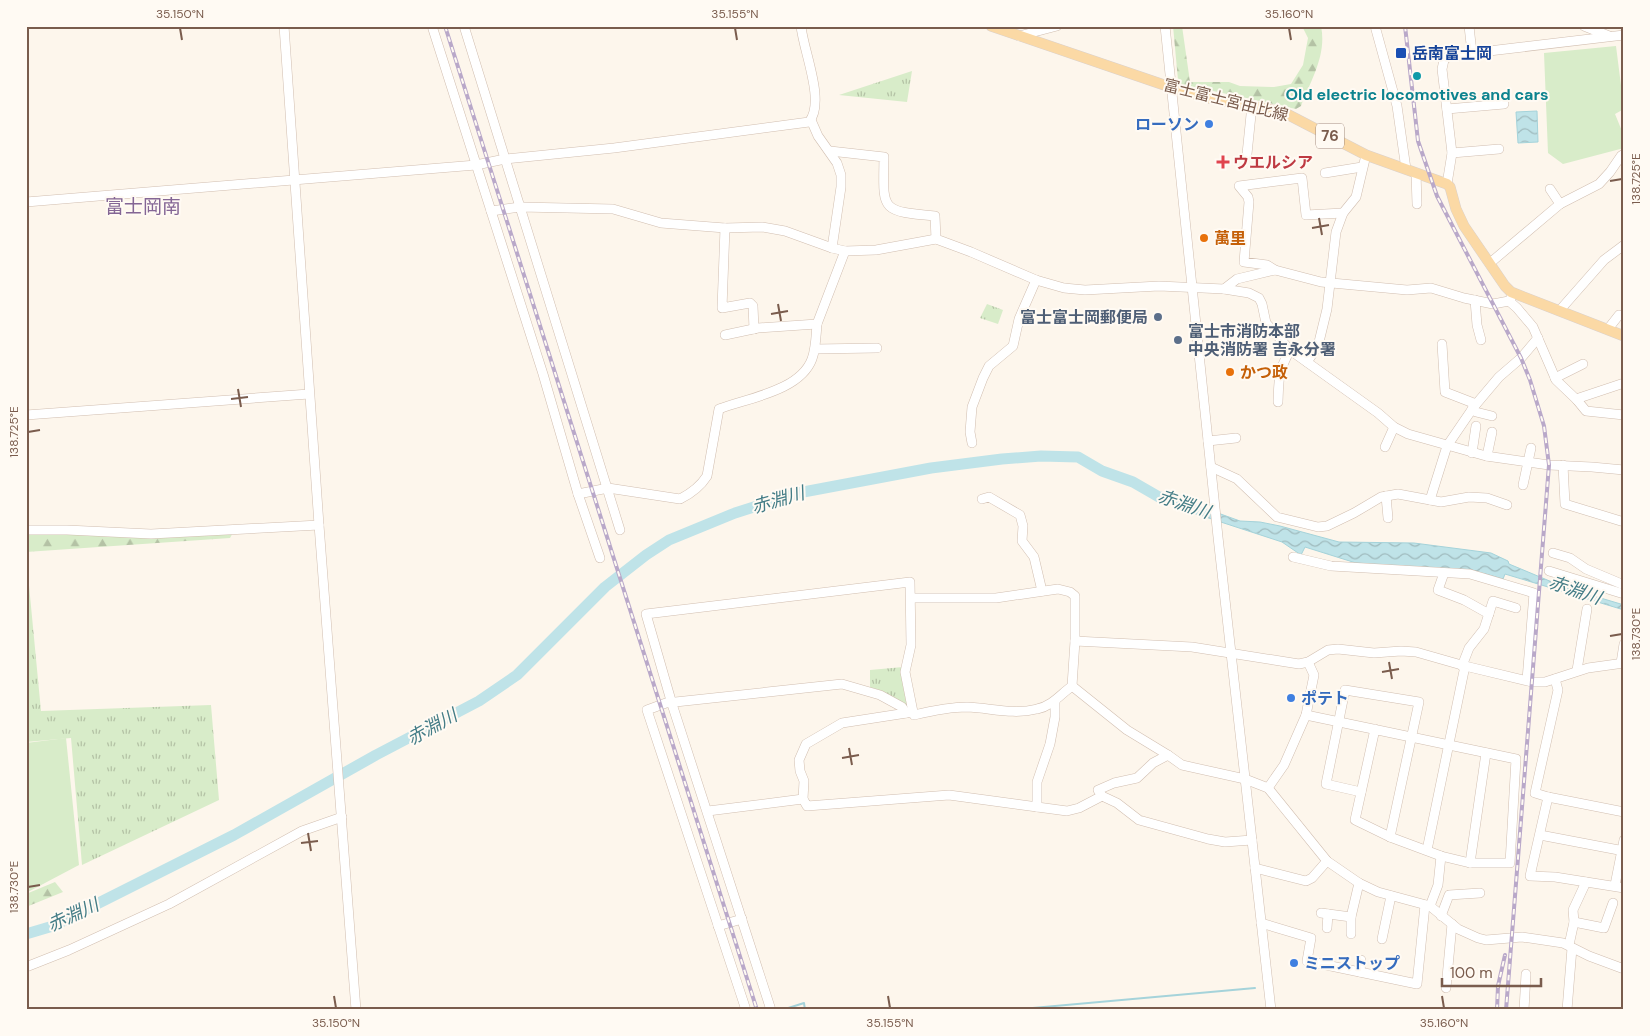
<svg xmlns="http://www.w3.org/2000/svg" width="1650" height="1036" viewBox="0 0 1650 1036" font-family="'DM Sans','Noto Sans JP',sans-serif">
<style>
.grass{fill:url(#grass-tufts)}
.forest{fill:url(#forest-firs)}
.park{fill:#d8ecc9}
.water{fill:url(#water-waves);stroke:#a5d3da}
.lines{fill:none;stroke-linecap:round;stroke-linejoin:round}
.stream{stroke:#a5d3da;stroke-width:2}
.river{stroke:#bfe3e8;stroke-width:11}
.minor-casing{stroke:#d1beb0;stroke-width:10}
.major-casing{stroke:#dad1cd;stroke-width:11}
.minor{stroke:#fff;stroke-width:9}
.major{stroke:#fbd9a5;stroke-width:10}
.rail-casing{stroke:#b9a8c9;stroke-width:4}
.rail{stroke:#fffaf3;stroke-width:2;stroke-dasharray:5.5;stroke-linecap:butt}
.ticks{fill:none;stroke:#7a5c4d;stroke-width:2}
.transit-dot{fill:#1a4fb4;stroke:#fffaf3;stroke-width:2}
.culture-dot{fill:#0f9aa8;stroke:#fffaf3;stroke-width:2}
.shop-dot{fill:#3f7fe0;stroke:#fffaf3;stroke-width:2}
.health-dot{fill:#e0444e;stroke:#fffaf3;stroke-width:2}
.food-dot{fill:#e8710a;stroke:#fffaf3;stroke-width:2}
.service-dot{fill:#5c6f8a;stroke:#fffaf3;stroke-width:2}
.labels{text-anchor:middle;dominant-baseline:central;stroke-width:4;stroke-linejoin:round;paint-order:stroke}
.shield{fill:#fffaf3;stroke:#a28b7f;stroke-width:1}
.shield-label{font-size:15px;font-weight:bold;fill:#7a5c4d}
.transit-label{font-size:16px;font-weight:bold;fill:#164399;stroke:#fffaf3;text-anchor:start}
.culture-label{font-size:16px;font-weight:bold;fill:#0d838f;stroke:#fffaf3}
.street-label{font-size:16px;fill:#7a5c4d;stroke:#fffaf3}
.shop-label{font-size:16px;font-weight:bold;fill:#366cbe;stroke:#fffaf3;text-anchor:start}
.health-label{font-size:16px;font-weight:bold;fill:#be3a42;stroke:#fffaf3;text-anchor:start}
.food-label{font-size:16px;font-weight:bold;fill:#c56008;stroke:#fffaf3;text-anchor:start}
.service-label{font-size:16px;font-weight:bold;fill:#4e5e75;stroke:#fffaf3;text-anchor:end}
.water-label{font-size:18px;font-style:italic;fill:#437c86;stroke:#fffaf3}
.quarter-label{font-size:19px;fill:#846695;stroke:#fffaf3}
.neatline{fill:none;stroke:#7a5c4d;stroke-width:2}
.ticks-label{font-size:12px;text-anchor:middle;fill:#7a5c4d}
</style>
<defs>
<pattern id="grass-tufts" width="24" height="20" patternUnits="userSpaceOnUse" patternTransform="scale(1.25)"><rect width="24" height="20" fill="#d8ecc9"/><path d="M3 7l-1-3M5 7V3M7 7l1-3M15 17l-1-3M17 17v-4M19 17l1-3" fill="none" stroke="#b4c2a5"/></pattern>
<pattern id="forest-firs" width="22" height="20" patternUnits="userSpaceOnUse" patternTransform="scale(1.25)"><rect width="22" height="20" fill="#d8ecc9"/><path d="M5 1l3.5 6h-7zM16 11l3.5 6h-7z" fill="#b4c2a5"/></pattern>
<pattern id="water-waves" width="16" height="10" patternUnits="userSpaceOnUse" patternTransform="scale(1.25)"><rect width="16" height="10" fill="#bfe3e8"/><path d="M0 5q4-4 8 0t8 0" fill="none" stroke="#a0bbbe"/></pattern>
</defs>
<rect width="100%" height="100%" fill="#fdf6ec"/>
<g class="grass">
<path d="M912,71L907,102L839,95Z"/>
<path d="M987,304L1003,310L998,324L980,318Z"/>
<path d="M26,554L41,711L211,705L219,800L82,865L71,738L26,742Z"/>
<path d="M903,667L913,712L870,688V670Z"/>
</g>
<g class="forest">
<path d="M1173,26H1182L1190,82H1229L1240,86L1274,87L1291,84L1303,65L1308,38L1302,26H1321C1327,55 1311,80 1301,106L1296,109L1181,84L1178,80Z"/>
<path d="M235,529L230,538L26,552V532Z"/>
<path d="M55,882L63,892L26,907V894Z"/>
</g>
<g class="park">
<path d="M1616,46L1624,109L1615,114L1624,136V148L1563,164L1548,153L1544,53Z"/>
<path d="M66,738L79,865L26,893V743Z"/>
</g>
<g class="water">
<path d="M1537,111L1538,142L1518,143L1516,112Z"/>
<path d="M1146,492L1168,495L1240,521L1260,522L1280,526L1339,542L1414,543L1491,553L1508,561L1509,564L1564,587L1624,605V610L1505,574L1503,579L1486,574L1356,563L1305,547L1301,555L1282,542L1181,509Z"/>
</g>
<g class="lines">
<g class="stream">
<path d="M782,1010L804,1003L805,1010"/>
<path d="M1010,1010L1255,988"/>
</g>
<path class="river" d="M26,934L53,926L234,835L376,755L479,701L517,675L605,587L646,555L669,540L735,513L798,493L931,468L1002,459L1041,456L1078,457L1102,471L1133,482L1159,497L1165,498"/>
<g class="minor-casing">
<g id="minor">
<path d="M284,26L319,525L356,1010"/>
<path d="M432,26L543,374L578,494L600,558"/>
<path d="M464,26L620,530"/>
<path d="M1165,26L1218,537L1271,1010"/>
<path d="M1375,26L1397,106L1406,169"/>
<path d="M1469,26L1472,53"/>
<path d="M1584,26L1609,36"/>
<path d="M1019,36L1057,26"/>
<path d="M1447,109L1504,104"/>
<path d="M811,120L818,136L837,163L841,175V187L832,248"/>
<path d="M830,151L884,157C883,211 880,211 935,216L936,239"/>
<path d="M1452,153L1499,149"/>
<path d="M1247,154L1252,105"/>
<path d="M1325,173L1362,167"/>
<path d="M1416,173L1417,204"/>
<path d="M1447,184L1452,153L1442,69L1444,60L1448,57L1472,53L1624,35"/>
<path d="M1550,189L1560,204"/>
<path d="M26,202L476,165L505,159L614,148L809,122C826,102 803,50 801,26"/>
<path d="M491,211L520,207L613,209L661,223L725,228L762,227L785,231L832,248L845,251L876,250L936,239L971,252L1036,280L1064,288L1085,290L1159,286L1224,289L1249,293L1259,298L1262,304L1266,323L1290,350L1378,413L1394,427L1408,434L1486,456L1549,465L1592,467L1624,470"/>
<path d="M725,228L722,308L750,303L753,306L754,329"/>
<path d="M1490,263L1560,204L1599,184L1610,172L1621,156L1624,154"/>
<path d="M1275,270L1267,265L1244,262L1249,202L1248,197L1239,186L1302,178L1306,215L1343,213"/>
<path d="M1224,289L1237,279L1275,270L1321,282L1407,290L1431,288L1464,298L1493,304L1509,301"/>
<path d="M1511,298L1509,301L1517,308L1533,327L1556,380L1577,400L1586,411L1624,415"/>
<path d="M1475,300L1477,325L1481,340"/>
<path d="M1560,310L1604,260L1624,245"/>
<path d="M1608,329L1619,315"/>
<path d="M725,335L758,328L817,324L845,251"/>
<path d="M1442,344L1445,392L1476,404"/>
<path d="M815,349L877,348"/>
<path d="M1307,362L1318,346L1327,309L1336,232L1343,213L1356,197L1366,155"/>
<path d="M1555,378L1583,364"/>
<path d="M1577,400L1579,398L1624,383"/>
<path d="M1278,402C1279,378 1278,372 1290,350"/>
<path d="M26,415L309,394"/>
<path d="M1492,416L1476,412L1472,409L1499,377L1521,358L1538,338"/>
<path d="M1208,441L1236,438"/>
<path d="M972,443L970,432L972,407L983,378L989,366L1013,346L1019,319L1036,280"/>
<path d="M1385,447L1394,427"/>
<path d="M1472,453L1476,426"/>
<path d="M1487,456L1492,432"/>
<path d="M1563,465L1565,504L1624,522"/>
<path d="M1211,467L1237,479L1277,517L1318,527L1327,526L1354,513L1381,497L1398,494L1441,502L1469,497L1487,498L1507,505"/>
<path d="M1523,485L1531,448"/>
<path d="M578,494L608,488L680,499C692,493 700,487 707,476L719,409C748,398 800,391 812,359C816,348 816,335 817,324"/>
<path d="M1386,496L1388,518"/>
<path d="M982,499L989,497L1020,515L1023,526L1022,541L1034,557L1042,591"/>
<path d="M1430,500L1447,446L1475,405"/>
<path d="M26,530H67L151,534L319,525"/>
<path d="M1553,553L1570,558L1586,569L1624,585"/>
<path d="M1293,557L1331,566L1470,574L1534,593L1527,680"/>
<path d="M1549,571L1624,594"/>
<path d="M1444,573L1438,590L1464,600L1489,614"/>
<path d="M911,598H996L1058,589L1070,592L1075,596V641L1072,686C1061,694 1052,706 1037,709C1013,715 991,708 967,707C949,707 931,711 914,715L913,712L842,723L806,744L799,760L800,771L804,781L803,799L807,806L949,795L1067,811L1079,808L1102,796L1117,803L1139,820L1208,839L1225,842L1252,840"/>
<path d="M1075,641L1192,647L1299,664L1308,662L1328,650L1338,649L1374,653L1401,651L1416,652L1465,666L1532,682H1545L1588,668L1624,663"/>
<path d="M1621,663L1624,644"/>
<path d="M1462,666L1469,648L1484,629L1493,601L1516,608"/>
<path d="M1577,670L1587,609"/>
<path d="M1555,679L1558,690L1535,793L1548,797L1624,812"/>
<path d="M1072,686L1127,730L1168,755L1182,765L1245,779L1268,788L1327,861L1359,883L1378,892L1430,906L1458,929L1478,938L1486,940L1522,937L1563,943L1589,956L1624,969"/>
<path d="M1306,715L1516,759L1510,863H1470L1441,856L1390,837L1355,820L1375,729"/>
<path d="M1268,788L1284,765L1306,715L1314,675L1308,662"/>
<path d="M1361,792L1326,784L1345,690L1419,702L1390,837"/>
<path d="M1102,796L1098,790L1114,783L1137,778L1153,763L1168,755"/>
<path d="M1548,797L1530,876L1555,877L1624,888"/>
<path d="M1037,807V782L1050,744L1055,717V701"/>
<path d="M708,811L803,799"/>
<path d="M1540,835L1624,851"/>
<path d="M1427,850L1465,666"/>
<path d="M1470,863L1486,753"/>
<path d="M1255,868L1306,881L1312,878L1327,861"/>
<path d="M1615,885L1624,840"/>
<path d="M1430,906L1438,885L1441,856"/>
<path d="M1321,913L1351,917"/>
<path d="M1441,916L1449,895L1480,893"/>
<path d="M1574,922L1604,928L1613,903"/>
<path d="M1261,923L1311,938L1307,961L1417,984L1425,905"/>
<path d="M718,926L742,919"/>
<path d="M1327,928L1328,914"/>
<path d="M1351,934V917L1359,883"/>
<path d="M1382,939L1391,896"/>
<path d="M1569,945L1574,922L1573,910L1586,882"/>
<path d="M26,967L69,950L169,904L302,831L342,817"/>
<path d="M1360,972L1361,960"/>
<path d="M1446,988L1452,924"/>
<path d="M746,1010L647,710L666,703L842,684L880,695L902,707L906,713"/>
<path d="M771,1010L672,704L646,614L910,582L911,645L905,672L913,712"/>
<path d="M1524,1010L1526,974"/>
<path d="M1567,1010L1572,948"/>
</g>
</g>
<g class="major-casing">
<path id="major" d="M991,26L1170,87L1209,98L1283,112L1366,155L1447,184L1450,187L1456,209L1464,226L1505,286L1511,292L1624,336"/>
</g>
<use href="#minor" class="minor"/>
<use href="#major" class="major"/>
<g class="rail-casing">
<g id="rail">
<path d="M445,26L757,1010"/>
<path d="M1405,26L1418,141L1437,196L1521,358L1530,380L1544,426L1549,465L1506,1010"/>
<path d="M1497,1010L1498,986L1505,955"/>
</g>
</g>
<use href="#rail" class="rail"/>
</g>
<path class="ticks" d="M180,28L182,40M735,28L737,40M1289,28L1291,40M1610,181L1622,179M1319,218L1322,235M1312,228L1329,225M778,304L781,321M771,314L788,311M238,389L241,407M231,399L248,397M28,432L40,430M1610,636L1622,634M1389,662L1392,679M1382,672L1399,669M849,748L852,765M842,758L859,755M308,833L311,851M301,843L318,841M28,887L40,885M334,996L336,1008M888,996L890,1008M1442,996L1444,1008"/>
<rect class="transit-dot" x="1395" y="47" width="12" height="12" rx="2.5"/>
<circle class="culture-dot" cx="1417" cy="76" r="5"/>
<g class="shop-dot">
<circle cx="1209" cy="124" r="5"/>
<circle cx="1291" cy="698" r="5"/>
<circle cx="1294" cy="963" r="5"/>
</g>
<path class="health-dot" d="M1220.5 154.5h5v5h5v5h-5v5h-5v-5h-5v-5h5z"/>
<g class="food-dot">
<circle cx="1204" cy="238" r="5"/>
<circle cx="1230" cy="372" r="5"/>
</g>
<g class="service-dot">
<circle cx="1158" cy="317" r="5"/>
<circle cx="1178" cy="340" r="5"/>
</g>
<g class="labels">
<rect class="shield" x="1316" y="123.5" width="28" height="25" rx="4"/>
<g class="shield-label">
<text x="1330" y="136">76</text>
</g>
<g class="transit-label">
<text x="1412" y="53">岳南富士岡</text>
</g>
<g class="culture-label">
<text x="1417" y="94">Old electric locomotives and cars</text>
</g>
<g class="street-label">
<text transform="translate(1226 100) rotate(14)">富士富士宮由比線</text>
</g>
<g class="shop-label">
<text x="1199" y="124" text-anchor="end">ローソン</text>
<text x="1301" y="698">ポテト</text>
<text x="1304" y="963">ミニストップ</text>
</g>
<g class="health-label">
<text x="1233" y="162">ウエルシア</text>
</g>
<g class="food-label">
<text x="1214" y="238">萬里</text>
<text x="1240" y="372">かつ政</text>
</g>
<g class="service-label">
<text x="1148" y="317">富士富士岡郵便局</text>
<text x="1188" y="331" text-anchor="start">富士市消防本部<tspan x="1188" dy="18">中央消防署 吉永分署</tspan></text>
</g>
<g class="water-label">
<text transform="translate(778 500) rotate(-16)">赤淵川</text>
<text transform="translate(1184 504) rotate(19)">赤淵川</text>
<text transform="translate(1575 590) rotate(19)">赤淵川</text>
<text transform="translate(432 727) rotate(-29)">赤淵川</text>
<text transform="translate(73 915) rotate(-25)">赤淵川</text>
</g>
<g class="quarter-label">
<text x="143" y="206">富士岡南</text>
</g>
</g>
<rect width="1650" height="1036" fill="none" stroke="#fffaf3" stroke-width="55"/>
<path d="M1442 978v8h99v-8" fill="none" stroke="#7a5c4d" stroke-width="2.5"/>
<text x="1450" y="978" font-size="15" fill="#7a5c4d" stroke="#fffaf3" stroke-width="4" paint-order="stroke">100 m</text>
<rect x="28" y="28" width="1594" height="980" class="neatline"/>
<g class="ticks-label">
<text x="180" y="18">35.150°N</text>
<text x="735" y="18">35.155°N</text>
<text x="1289" y="18">35.160°N</text>
<text transform="translate(1636 179) rotate(-90)" y="4">138.725°E</text>
<text transform="translate(14 432) rotate(-90)" y="4">138.725°E</text>
<text transform="translate(1636 634) rotate(-90)" y="4">138.730°E</text>
<text transform="translate(14 887) rotate(-90)" y="4">138.730°E</text>
<text x="336" y="1027">35.150°N</text>
<text x="890" y="1027">35.155°N</text>
<text x="1444" y="1027">35.160°N</text>
</g>
</svg>
